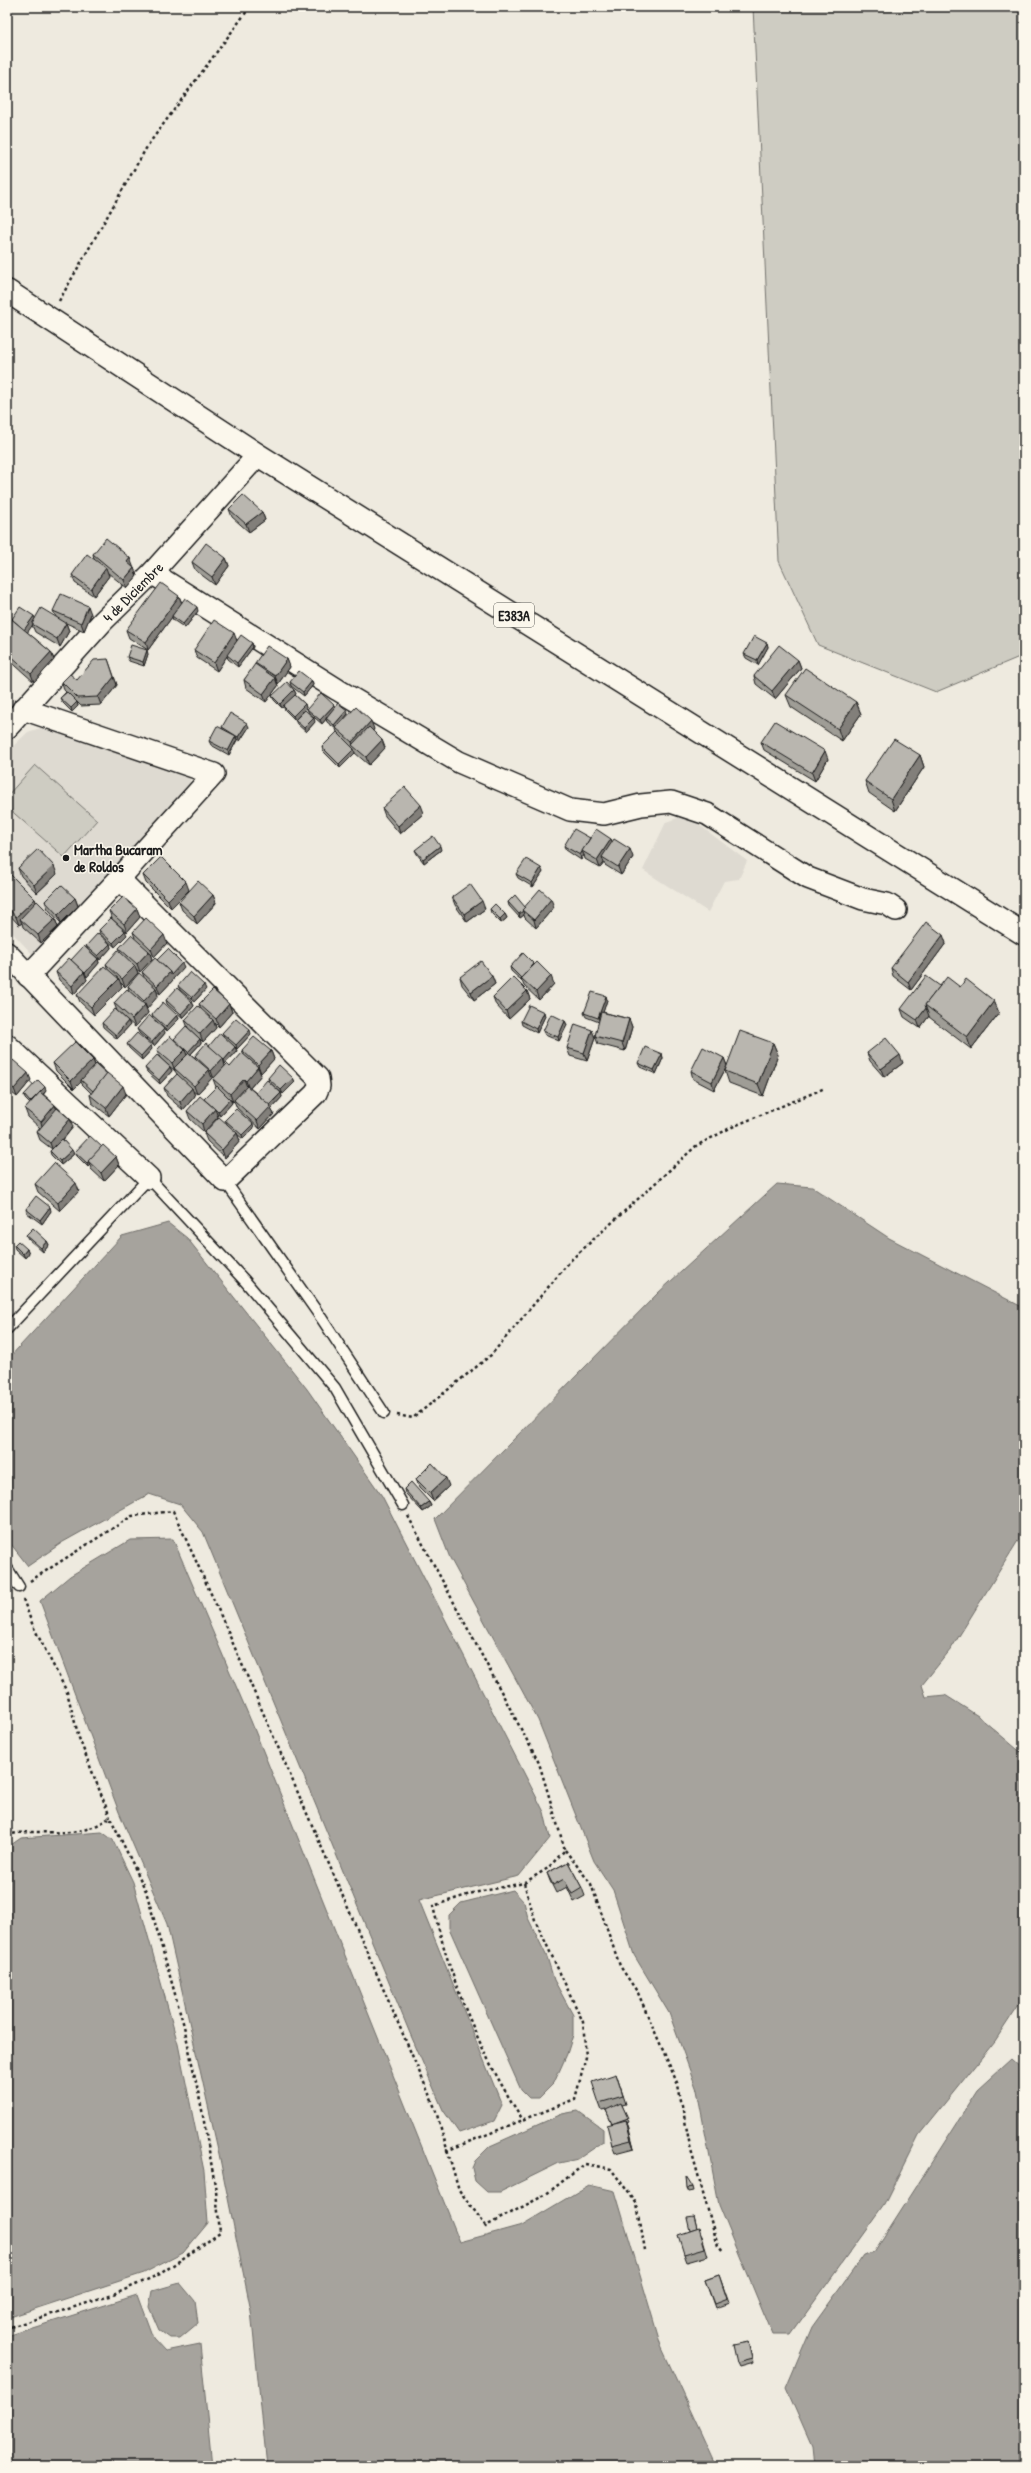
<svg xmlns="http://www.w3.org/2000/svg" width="1031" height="2473" viewBox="0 0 1031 2473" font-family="'Patrick Hand',sans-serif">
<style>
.built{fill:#dedad1}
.green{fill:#ceccc2;stroke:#75746f}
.water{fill:#a6a39d;stroke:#6f6d69}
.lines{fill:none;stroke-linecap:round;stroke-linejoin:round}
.lane-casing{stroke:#1c1c1c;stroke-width:13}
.street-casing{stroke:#1c1c1c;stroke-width:24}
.primary-casing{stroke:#1c1c1c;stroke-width:25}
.path{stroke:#1c1c1c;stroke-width:2.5;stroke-dasharray:3 3;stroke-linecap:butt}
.lane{stroke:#fbf7ec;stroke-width:10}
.street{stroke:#fbf7ec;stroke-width:21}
.primary{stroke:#fbf7ec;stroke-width:22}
.wall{fill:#9f9d96;stroke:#1c1c1c}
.shaded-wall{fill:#827f7a;stroke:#1c1c1c}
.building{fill:#b9b6af;stroke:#1c1c1c}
.poi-dot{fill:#1c1c1c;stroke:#fbf7ec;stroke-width:1.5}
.labels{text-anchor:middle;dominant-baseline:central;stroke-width:3;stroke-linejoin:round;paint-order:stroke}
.shield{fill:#fbf7ec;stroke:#5f5e5a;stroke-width:1}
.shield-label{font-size:14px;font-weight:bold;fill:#1c1c1c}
.street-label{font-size:15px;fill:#1c1c1c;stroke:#fbf7ec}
.poi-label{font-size:15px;font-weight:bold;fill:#1c1c1c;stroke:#fbf7ec;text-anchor:start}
</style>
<rect width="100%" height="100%" fill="#eeeadf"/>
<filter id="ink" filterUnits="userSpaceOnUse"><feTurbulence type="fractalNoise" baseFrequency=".025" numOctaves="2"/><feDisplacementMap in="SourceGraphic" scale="8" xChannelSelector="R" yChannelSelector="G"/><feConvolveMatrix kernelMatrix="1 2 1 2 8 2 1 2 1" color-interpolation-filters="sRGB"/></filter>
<g filter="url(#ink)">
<g class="built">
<path d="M43,727L183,768L190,775V789L35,957L7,927V752L28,732Z"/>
<path d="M686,815L747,861L739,879L724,881L708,912L643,870L666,822Z"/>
</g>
<g class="green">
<path d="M753,7H1024V655L936,692L818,645L779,561Z"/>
<path d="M35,765L97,820L64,857L7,807V796Z"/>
</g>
<g class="water">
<path d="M777,1184L812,1187L889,1238L1024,1308V1531L951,1649L922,1685L926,1697L945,1695L978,1716L1024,1755V1997L995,2041L919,2135L884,2205L791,2334H772L719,2205L697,2090L669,2013L634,1955L613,1890L594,1861L538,1720L450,1558L435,1519L658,1293Z"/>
<path d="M168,1223L187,1238L307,1389L382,1496L544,1812L550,1838L519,1876L419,1900L502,2105L494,2121L459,2133L443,2110L409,2031L203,1532L180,1504L149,1494L63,1542L28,1566L7,1539V1360L122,1236Z"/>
<path d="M173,1539L251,1721L460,2242L522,2225L589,2185L615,2191L661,2346L716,2466H267L251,2311L219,2154L167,1924L119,1812L40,1601L70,1576L130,1540Z"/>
<path d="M102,1832L113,1840L133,1882L178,2044L204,2171L208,2223L183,2253L144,2273L7,2318V1850L8,1847L21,1838Z"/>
<path d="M513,1890L524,1902L528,1918L547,1957L554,1980L573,2015V2035L567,2054L554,2083L539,2098H529L521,2090L449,1928V1915L461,1903Z"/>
<path d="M1012,2059L1024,2070V2466H814L812,2447L786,2388L812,2327L864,2255L874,2252L978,2090Z"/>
<path d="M578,2111L603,2129V2142L578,2159L559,2163L500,2192H487L475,2181L472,2168L475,2161L490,2146L562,2114Z"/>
<path d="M180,2283L195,2301L198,2323L180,2338H170L159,2330L149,2307L152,2291Z"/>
<path d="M137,2295L153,2338L165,2351L200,2344L212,2466H7V2336Z"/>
</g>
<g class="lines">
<g class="lane-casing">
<g id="lane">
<path d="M225,1181L322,1319L384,1413"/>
<path d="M7,1329L149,1178L245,1281L335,1388L403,1505"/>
<path d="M7,1568L19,1587"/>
</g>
</g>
<g class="street-casing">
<g id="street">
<path d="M152,573L338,690L459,762L570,810L604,814L641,805L671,802L707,814L808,878L863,899L887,904L896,910"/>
<path d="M23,709L214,774L119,879L28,976"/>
<path d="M7,728L103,621L152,573L258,455"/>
<path d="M7,953L225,1181L316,1093L319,1086L318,1078L119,879"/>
<path d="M7,1045L149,1178"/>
</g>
</g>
<g class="primary-casing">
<path id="primary" d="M7,291L258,455L1024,934"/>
</g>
<g class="path">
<path d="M59,301L148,145L250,7"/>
<path d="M397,1415L413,1418L491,1355L572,1259L696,1146L732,1127L825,1088"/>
<path d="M408,1516L539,1763L565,1850L548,1868L524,1883"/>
<path d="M30,1581L132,1516L173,1511L218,1609L435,2108L459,2190L486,2226L545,2195L585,2164L611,2169L637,2204L645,2250"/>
<path d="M23,1599L33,1626L67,1692L79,1738L110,1817"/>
<path d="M7,1835C42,1826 77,1843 110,1817L146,1891L184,2026L202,2110L216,2191L220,2233L160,2274L113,2295L7,2328"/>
<path d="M565,1850L591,1884L620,1966L638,1993L678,2085L690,2146L718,2246L724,2253"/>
<path d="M446,2151L575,2099L586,2057L583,2022L535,1920L524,1883L473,1893L433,1906C450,1980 481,2056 523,2120"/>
</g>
<use href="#lane" class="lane"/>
<use href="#street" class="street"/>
<use href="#primary" class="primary"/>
</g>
<g class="wall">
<path d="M229,509L262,512L265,520L249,532L232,517Z"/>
<path d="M93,554L133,566L137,576L127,588L108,573L109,576L94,596L75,583L72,575L94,559Z"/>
<path d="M226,558L229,566L215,585L195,570L192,562Z"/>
<path d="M179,596L182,603L198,611L185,628L173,620L172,617L148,650L129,638L126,630Z"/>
<path d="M53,611L91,614L84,631L66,623L69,631L60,647L35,632L32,625L27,632L51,652L54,660L34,682L7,658V619H35L56,617Z"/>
<path d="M237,641L230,650L252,643L253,647L238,667L228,659L227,656L217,671L197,658L194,650Z"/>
<path d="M767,643L768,647L758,665L746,658L744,654Z"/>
<path d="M148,654L144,666L129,661L127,657Z"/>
<path d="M108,659L117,685L101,705L81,706L77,702L78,706L72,712L62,702L60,698L66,692L64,690L62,682L77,680Z"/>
<path d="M287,659L290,667L278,684L277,683L278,686L266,702L246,688L244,680L256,665L255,663Z"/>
<path d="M798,660L801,668L775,699L756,684L754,676Z"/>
<path d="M312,681L313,685L304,696L291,686L290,682Z"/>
<path d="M294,690L296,694L295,695L305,704L306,708L295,720L285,710L283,706L286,703L282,708L274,700L272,696Z"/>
<path d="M786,695L856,702L861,714L842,741L791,707Z"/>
<path d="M335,707L348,714L342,721L374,729L373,731L382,740L385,748L369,765L355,753L340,768L323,751L322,747L337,732L336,729L327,722L326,719L322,724L309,713L307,709Z"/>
<path d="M295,720L315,722L306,732L297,724Z"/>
<path d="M222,727H249L240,741L237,739V740L229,755L211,745L209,741L223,729Z"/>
<path d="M761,742L828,759L815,781L764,750Z"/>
<path d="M920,755L924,767L895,811L869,793L865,781Z"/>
<path d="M382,808L424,813L400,834L385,816Z"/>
<path d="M590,838L611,839L612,842L633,857L621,875L605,865L604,863L600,868L585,859L584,855L581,860L566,850L564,846Z"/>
<path d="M415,850H441L424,863L417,854Z"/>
<path d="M18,868L57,874L37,893L21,876Z"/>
<path d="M7,871L35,899L36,903L55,919L58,927L41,943L23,927L22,923L19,925L7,912Z"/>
<path d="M543,872L533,887L518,878L516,874Z"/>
<path d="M143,875L189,890L171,908L146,883Z"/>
<path d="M213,895L216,903L197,924L182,910L179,902Z"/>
<path d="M452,897L485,909L467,922L455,905Z"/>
<path d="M75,898L78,906L61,923L48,909L45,901Z"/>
<path d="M508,902L525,907H554L536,928L525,918L524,915L520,918L509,906Z"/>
<path d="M137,909L140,917L127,932L112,919L109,911Z"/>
<path d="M490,909L505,914L507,918L501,923L491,913Z"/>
<path d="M99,930L127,935L115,947L100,934Z"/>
<path d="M133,932L167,943L154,957L150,953L152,959L140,972L136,969L138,973L125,987L120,982L122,987L94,1015L80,1002L77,995L108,970L106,964L121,953L119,948L135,938Z"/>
<path d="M946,943L911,990L893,976L891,968Z"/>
<path d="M110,944L111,948L100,960L88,950L86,946Z"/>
<path d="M98,959L99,963L87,977L85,976L87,980L74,994L59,980L56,972Z"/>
<path d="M157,960L184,967L173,979V980L160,994L156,991L158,996L146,1009L148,1013L135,1027L117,1011L114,1003L129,991L128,986L144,977L142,972Z"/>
<path d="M534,964L554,984L539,1000L524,986L522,981L511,971L510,967Z"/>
<path d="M492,976L495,984L474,1000L462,985L460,977Z"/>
<path d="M178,986L206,989L194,1002L180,990Z"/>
<path d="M940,986L960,987L994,1001L999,1013L971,1049L929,1017V1016L920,1028L904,1017L901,1009Z"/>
<path d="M527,991L530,999L509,1019L496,1005L493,997Z"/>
<path d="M606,996L607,1000L603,1012L629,1019L632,1027L625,1051L598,1044L595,1036L599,1022L586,1017L584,1013Z"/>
<path d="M166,1000L192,1002L194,1006L183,1018L167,1004Z"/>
<path d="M199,1004H229L232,1012L219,1027L215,1023L216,1028L203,1042L188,1028L185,1020L201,1009Z"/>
<path d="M152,1015H177L179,1019L167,1031L155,1020L165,1033L154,1046L139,1033L137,1029L153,1019Z"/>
<path d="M545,1016L537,1033L522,1025L521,1021Z"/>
<path d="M128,1021L130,1025L117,1039L103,1027L102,1023Z"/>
<path d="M565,1021L567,1025L559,1041L545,1035L543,1031Z"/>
<path d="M222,1033L251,1034L237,1049L235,1047L237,1051L225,1064L224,1062L225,1066L230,1067L244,1055L242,1050L271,1051L274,1059L261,1073L259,1071L261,1075L250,1088L256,1093H281L282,1097L271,1109L274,1114L260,1129L237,1108L234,1101L233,1102L231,1100L232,1103L220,1116L216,1113L218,1117L204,1132L190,1119L187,1111L205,1100L216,1087L213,1079L214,1078L211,1076L212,1078L197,1094L193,1091L195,1096L183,1110L167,1096L164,1088L177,1074L175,1071L160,1058L157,1050L174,1040L200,1039L201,1043L191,1054L195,1058V1056L224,1036Z"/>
<path d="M595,1038L587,1061L570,1056L567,1048Z"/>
<path d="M773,1043L778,1055L763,1096L729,1083L725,1071L727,1066L714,1090L693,1079L691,1071L724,1058L727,1066Z"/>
<path d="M127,1044L152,1049L142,1060L129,1048Z"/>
<path d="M867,1053L903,1063L884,1077L870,1061Z"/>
<path d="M662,1054L663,1058L656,1074L640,1067L638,1063Z"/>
<path d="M93,1060L95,1065L126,1094L109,1116L92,1103L90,1095L91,1093L82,1084L81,1082L74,1089L56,1071L53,1063Z"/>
<path d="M7,1067L31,1080L17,1097L7,1089Z"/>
<path d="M170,1067L172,1071L160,1084L147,1072L145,1068Z"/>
<path d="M268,1078H293L295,1082L283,1094L269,1082Z"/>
<path d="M46,1091L43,1095L56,1108L73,1127L63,1140L74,1154L61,1165L51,1155L50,1151L52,1149L40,1140L37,1132L40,1128L28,1117L25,1109L30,1104L25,1099L24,1095Z"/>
<path d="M225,1120L254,1128L243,1139L237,1134L240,1141L225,1158L207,1141L204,1133L227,1124Z"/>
<path d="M102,1147L116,1157L119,1165L104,1181L91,1169L90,1165L88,1167L77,1156L75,1152Z"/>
<path d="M35,1184L79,1191L60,1211L38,1192Z"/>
<path d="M26,1209L51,1211L42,1224L27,1213Z"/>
<path d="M26,1235L47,1241L49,1245L43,1252L28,1239Z"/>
<path d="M14,1245L27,1249L29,1253L25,1258L15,1249Z"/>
<path d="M416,1479L449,1486L433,1501L419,1487Z"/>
<path d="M404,1489L429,1502L431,1506L423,1512L405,1493Z"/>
<path d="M568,1862L582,1888L585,1896L574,1902L567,1887L556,1893L550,1881L547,1873Z"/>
<path d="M616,2074L626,2104L622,2105L629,2122L627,2123L634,2148L615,2153L612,2145V2124L606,2110L602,2111L599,2103Z"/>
<path d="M693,2187L694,2191L689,2192L687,2188Z"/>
<path d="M694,2217L697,2229L702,2236L708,2256L687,2262L684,2254Z"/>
<path d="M719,2275L729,2303L715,2308L705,2280Z"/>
<path d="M748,2342L753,2363L739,2367L737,2363Z"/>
</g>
<g class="shaded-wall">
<path d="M262,512L265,520L249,532L246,524Z"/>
<path d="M130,558L133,566L130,570L127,562Z"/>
<path d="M226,558L229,566L215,585L212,577Z"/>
<path d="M106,568L109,576L94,596L91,589Z"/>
<path d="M134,568L137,576L127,588L124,580Z"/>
<path d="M179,596L182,604L172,616V617L148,650L146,642Z"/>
<path d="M88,606L91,614L84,631L81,623Z"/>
<path d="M197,607L198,611L185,628L183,624Z"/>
<path d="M34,616L36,620L25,636L23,631Z"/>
<path d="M66,623L69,631L60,647L57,639Z"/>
<path d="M234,633L237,641L217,671L214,663Z"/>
<path d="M252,643L253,647L238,667L237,663Z"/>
<path d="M767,643L768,647L758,665L757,660Z"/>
<path d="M147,650L148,654L144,666L143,662Z"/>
<path d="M51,652L54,660L34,682L31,674Z"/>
<path d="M287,659L290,667L278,684L275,676Z"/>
<path d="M798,660L801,668L775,699L772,691Z"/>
<path d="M114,677L117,685L101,705L98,697Z"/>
<path d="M275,678L278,686L266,702L263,694Z"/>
<path d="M312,681L313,685L304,696L303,692Z"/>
<path d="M294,690L296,694L282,708L280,704Z"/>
<path d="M77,702L78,706L72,712L71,708Z"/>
<path d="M856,702L861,714L842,741L838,729Z"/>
<path d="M305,704L306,708L295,720L293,716Z"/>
<path d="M334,705L336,709L326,718V719L322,724L320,720Z"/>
<path d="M347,710L348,714L336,729L334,725Z"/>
<path d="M314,718L315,722L306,732L304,728Z"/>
<path d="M371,721L374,729L356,748L353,745L352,742Z"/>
<path d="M247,723L249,727L240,741L238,737Z"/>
<path d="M236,736L237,740L229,755L228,751Z"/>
<path d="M382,740L385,748L369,765L366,757Z"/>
<path d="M354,749L355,753L340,768L339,764Z"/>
<path d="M825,751L828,759L815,781L812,773Z"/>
<path d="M920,755L924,767L895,811L891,799Z"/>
<path d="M421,805L424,813L400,834L398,826Z"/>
<path d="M611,839L614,847L602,857L604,863L600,868L597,860Z"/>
<path d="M440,846L441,850L424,863L423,859Z"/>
<path d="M630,849L633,857L621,875L618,867Z"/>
<path d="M582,851L584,855L581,860L580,855Z"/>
<path d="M54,866L57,874L37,893L34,885Z"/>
<path d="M541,868L543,872L533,887L532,883Z"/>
<path d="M186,882L189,890L171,908L168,900Z"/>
<path d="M213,895L216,903L197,924L194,916Z"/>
<path d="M75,898L78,906L61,923L58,915Z"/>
<path d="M35,899L38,907L20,919L22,923L19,925L16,917Z"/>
<path d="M551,899L554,907L536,928L534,920Z"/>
<path d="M482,901L485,909L467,922L464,914Z"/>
<path d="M137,909L140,917L127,932L124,924Z"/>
<path d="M523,911L524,915L520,918L519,914Z"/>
<path d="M505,914L507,918L501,923L500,919Z"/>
<path d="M55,919L58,927L41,943L38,935Z"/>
<path d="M125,931L127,935L115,947L113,943Z"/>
<path d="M164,935L167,943L154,957L151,949Z"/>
<path d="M943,935L946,943L911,990L908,982Z"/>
<path d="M110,944L111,948L100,960L98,956Z"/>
<path d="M149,951L152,959L140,972L137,964Z"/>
<path d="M98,959L99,963L87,977L85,973Z"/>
<path d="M182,963L184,967L173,979V980L160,994L157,986L170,972Z"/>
<path d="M534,964L536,968L521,978L522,982L521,978Z"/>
<path d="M135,966L138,973L125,987L122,979Z"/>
<path d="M84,972L87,980L74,994L72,986Z"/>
<path d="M492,976L495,984L474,1000L471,992Z"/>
<path d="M551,976L554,984L539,1000L536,992Z"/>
<path d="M119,979L122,987L94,1015L91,1007Z"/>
<path d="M204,985L206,989L194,1002L192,998Z"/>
<path d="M156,988L158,996L147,1009L144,1001Z"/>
<path d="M527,991L530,999L509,1019L506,1011Z"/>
<path d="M606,996L607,1000L600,1022L598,1018Z"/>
<path d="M994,1001L999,1013L971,1049L967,1037Z"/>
<path d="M192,1002L194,1006L183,1018L181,1014Z"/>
<path d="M229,1004L232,1012L219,1027L216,1019Z"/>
<path d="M145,1005L148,1013L135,1027L132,1019Z"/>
<path d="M926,1008L929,1016L920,1028L917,1020Z"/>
<path d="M544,1012L545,1016L537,1033L536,1029Z"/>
<path d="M177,1015L179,1019L167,1031L166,1027Z"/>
<path d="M629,1019L632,1027L625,1051L622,1043Z"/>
<path d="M213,1020L216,1028L203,1042L200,1034Z"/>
<path d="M128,1021L130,1025L117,1039L116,1035Z"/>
<path d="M565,1021L567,1025L559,1041L558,1037Z"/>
<path d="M164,1029L165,1033L154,1046L152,1042Z"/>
<path d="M250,1030L251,1034L237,1049L236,1045Z"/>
<path d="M592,1030L595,1038L587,1061L584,1053Z"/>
<path d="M200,1039L201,1043L189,1056L188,1052Z"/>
<path d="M773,1043L778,1055L763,1096L758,1084Z"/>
<path d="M151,1045L152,1049L142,1060L141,1056Z"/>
<path d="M235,1047L237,1051L225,1064L224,1060Z"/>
<path d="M185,1050L188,1058L174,1068L175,1071L172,1063Z"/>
<path d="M271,1051L274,1059L261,1073L258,1065Z"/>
<path d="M662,1054L663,1058L656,1074L654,1070Z"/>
<path d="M900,1055L903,1063L884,1077L881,1069Z"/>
<path d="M223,1058L225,1066L214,1079L211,1071Z"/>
<path d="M724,1058L727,1066L714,1090L712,1082Z"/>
<path d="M93,1060L96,1068L81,1080V1082L74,1089L71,1081Z"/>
<path d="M170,1067L172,1071L160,1084L159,1080Z"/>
<path d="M258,1067L261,1075L249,1089L246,1081Z"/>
<path d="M209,1070L212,1078L197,1094L194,1086Z"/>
<path d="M28,1073L31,1080L17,1097L14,1089Z"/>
<path d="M293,1078L295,1082L283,1094L281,1090Z"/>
<path d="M244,1079L247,1087L233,1102L230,1094Z"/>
<path d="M123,1086L126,1094L109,1116L106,1108Z"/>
<path d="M45,1087L46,1091L32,1106L30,1102Z"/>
<path d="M192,1088L195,1096L183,1110L180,1102Z"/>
<path d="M281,1093L282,1097L271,1109L274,1114L260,1129L257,1121L269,1106Z"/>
<path d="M230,1099L232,1103L220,1116L218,1112Z"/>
<path d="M55,1105L58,1113L43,1130L41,1122Z"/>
<path d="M215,1109L218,1117L204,1132L202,1124Z"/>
<path d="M70,1119L73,1127L53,1151L50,1143Z"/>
<path d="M253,1124L254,1128L243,1139L242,1135Z"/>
<path d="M237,1133L240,1141L225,1158L222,1150Z"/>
<path d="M72,1150L74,1154L61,1165L60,1161Z"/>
<path d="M116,1157L119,1165L104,1181L101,1173Z"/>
<path d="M88,1161L90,1165L88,1167L87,1163Z"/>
<path d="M76,1183L79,1191L60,1211L58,1203Z"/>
<path d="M50,1207L51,1211L42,1224L40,1220Z"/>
<path d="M47,1241L49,1245L43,1252L41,1248Z"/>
<path d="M27,1249L29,1253L25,1258L23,1254Z"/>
<path d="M446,1478L449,1486L433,1501L430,1493Z"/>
<path d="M429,1502L431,1506L423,1512L421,1508Z"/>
<path d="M626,2120L629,2128L634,2148L631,2140Z"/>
</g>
<g class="building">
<path d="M243,495L262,512L246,524L229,509Z"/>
<path d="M106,538L130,558L127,562L134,568L124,580L93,554Z"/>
<path d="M206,543L226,558L212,577L192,562Z"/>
<path d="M87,554L106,568L91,589L72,575Z"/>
<path d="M161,583L179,596L146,642L126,630Z"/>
<path d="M61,594L88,606L81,623L53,611Z"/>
<path d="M185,598L197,607L183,624L172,616Z"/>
<path d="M20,607L34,616L24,630L12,619Z"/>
<path d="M41,608L66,623L57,639L32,624Z"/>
<path d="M9,617L51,652L31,674L7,652V619Z"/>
<path d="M214,620L234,633L214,663L194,650Z"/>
<path d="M241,635L252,643L237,663L227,655Z"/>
<path d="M754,636L767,643L757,660L744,654Z"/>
<path d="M131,645L147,650L143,662L127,657Z"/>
<path d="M779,645L798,660L772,691L754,676Z"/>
<path d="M267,646L287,659L275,676L255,663Z"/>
<path d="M108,659L114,677L98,697L78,698L62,682L70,674L77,680L94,660Z"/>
<path d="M255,664L275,678L263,694L244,680Z"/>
<path d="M805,668L856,702L838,729L786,695Z"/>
<path d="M299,671L312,681L303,692L290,682Z"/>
<path d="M287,682L294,690L280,704L272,696Z"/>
<path d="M67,692L77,702L71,708L60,698Z"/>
<path d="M321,693L334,705L320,720L307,709Z"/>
<path d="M295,695L305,704L293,716L283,706Z"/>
<path d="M338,703L347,710L334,725L326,718Z"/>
<path d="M356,707L371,721L352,742L336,728Z"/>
<path d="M305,710L314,718L304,728L295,720Z"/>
<path d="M230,713L247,723L238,737L222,727Z"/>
<path d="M775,721L825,751L812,773L761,742Z"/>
<path d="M217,726L236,736L228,751L209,741Z"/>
<path d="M369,727L382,740L366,757L352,745Z"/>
<path d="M337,732L354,749L339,764L322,747Z"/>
<path d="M894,739L920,755L891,799L865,781Z"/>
<path d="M405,787L421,805L398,826L382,808Z"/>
<path d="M574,829L590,838L580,855L564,846Z"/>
<path d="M596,829L611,839L597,860L582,851Z"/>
<path d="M433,836L440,846L423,859L415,850Z"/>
<path d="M614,839L630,849L618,867L602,857Z"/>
<path d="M38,849L54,866L34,885L18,868Z"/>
<path d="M161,857L186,882L168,900L143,875Z"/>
<path d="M526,859L541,868L532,883L516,874Z"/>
<path d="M7,871L35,899L16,917L7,907Z"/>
<path d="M198,881L213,895L194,916L179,902Z"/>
<path d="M470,884L482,901L464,914L452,897Z"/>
<path d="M61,885L75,898L58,915L45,901Z"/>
<path d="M540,889L551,899L534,920L522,910Z"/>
<path d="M515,895L525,907L522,910L523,911L519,914L508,902Z"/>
<path d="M123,897L137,909L124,924L109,911Z"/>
<path d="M37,901L55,919L38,935L20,919Z"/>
<path d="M495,904L505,914L500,919L490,909Z"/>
<path d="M111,918L125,931L113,943L99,930Z"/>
<path d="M146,918L164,935L151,949L133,932Z"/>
<path d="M926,922L943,935L908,982L891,968Z"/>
<path d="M98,933L110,944L98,956L86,946Z"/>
<path d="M131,935L149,951L137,964L119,948Z"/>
<path d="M84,946L98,959L85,973L71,960Z"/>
<path d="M168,949L182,963L171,975L170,972L157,960Z"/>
<path d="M118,950L135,966L122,979L106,964Z"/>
<path d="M523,953L534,964L521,978L510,967Z"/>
<path d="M69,958L84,972L72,986L56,972Z"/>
<path d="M155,958L170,972L157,986L142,972Z"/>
<path d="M481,961L492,976L471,992L460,977Z"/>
<path d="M537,962L551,976L536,992L521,978Z"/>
<path d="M104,966L119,979L91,1007L77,995Z"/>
<path d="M190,972L204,985L192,998L178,986Z"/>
<path d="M139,973L156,988L144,1001L128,986Z"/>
<path d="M926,976L940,986L925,1005L926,1008L917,1020L901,1009Z"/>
<path d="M513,977L527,991L506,1011L493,997Z"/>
<path d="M947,977L960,987L966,979L994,1001L967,1037L925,1005Z"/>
<path d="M177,988L192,1002L181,1014L166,1000Z"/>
<path d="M127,989L145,1005L132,1019L114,1003Z"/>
<path d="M213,990L229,1004L216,1019L199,1004Z"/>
<path d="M592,992L606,996L598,1018L584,1013Z"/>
<path d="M163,1002L177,1015L166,1027L152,1015Z"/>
<path d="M529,1005L544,1012L536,1029L521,1021Z"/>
<path d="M198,1006L213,1020L200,1034L185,1020Z"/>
<path d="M115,1009L128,1021L116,1035L102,1023Z"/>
<path d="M601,1012L629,1019L622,1043L595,1036Z"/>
<path d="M551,1014L565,1021L558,1037L543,1031Z"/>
<path d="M149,1015L164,1029L152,1042L137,1029Z"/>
<path d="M236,1018L250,1030L236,1045L222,1033Z"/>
<path d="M575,1024L592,1030L584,1053L567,1048Z"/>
<path d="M186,1026L200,1039L188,1052L174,1039Z"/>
<path d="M740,1031L773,1043L758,1084L725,1071Z"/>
<path d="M137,1033L151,1045L141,1056L127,1044Z"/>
<path d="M220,1033L235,1047L224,1060L209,1046Z"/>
<path d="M170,1036L185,1050L172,1063L157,1050Z"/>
<path d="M254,1037L271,1051L258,1065L242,1050Z"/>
<path d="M886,1038L900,1055L881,1069L867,1053Z"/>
<path d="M75,1042L93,1060L71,1081L53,1063Z"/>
<path d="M206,1043L223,1058L211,1071L195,1056Z"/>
<path d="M645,1047L662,1054L654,1070L638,1063Z"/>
<path d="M703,1047L724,1058L712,1082L691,1071Z"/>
<path d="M189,1053L209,1070L194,1086L174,1068Z"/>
<path d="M242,1053L258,1067L246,1081L244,1079L230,1094L213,1079L227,1064L230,1067Z"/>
<path d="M157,1055L170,1067L159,1080L145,1068Z"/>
<path d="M13,1060L28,1073L14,1089L7,1083V1067Z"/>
<path d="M96,1064L107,1074L93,1091L81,1080Z"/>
<path d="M279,1065L293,1078L281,1090L268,1078Z"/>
<path d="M107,1073L123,1086L106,1108L90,1095Z"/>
<path d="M177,1074L192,1088L180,1102L164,1088Z"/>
<path d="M38,1080L45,1087L30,1102L24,1095Z"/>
<path d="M267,1080L281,1093L269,1105L256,1093Z"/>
<path d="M217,1086L230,1099L218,1112L204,1099Z"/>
<path d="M247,1086L271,1106L257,1121L234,1100Z"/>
<path d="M40,1092L55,1105L41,1122L25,1109Z"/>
<path d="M200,1096L215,1109L202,1124L187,1111Z"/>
<path d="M57,1108L70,1119L50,1143L37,1132Z"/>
<path d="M236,1109L253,1124L242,1135L225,1120Z"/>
<path d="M219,1117L237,1133L222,1150L204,1133Z"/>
<path d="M90,1136L102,1147L87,1163L75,1152Z"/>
<path d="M62,1139L72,1150L60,1161L50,1151Z"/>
<path d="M103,1145L116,1157L101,1173L88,1161Z"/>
<path d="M54,1163L76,1183L58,1203L35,1184Z"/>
<path d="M36,1196L50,1207L40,1220L26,1209Z"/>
<path d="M33,1228L47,1241L41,1248L26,1235Z"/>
<path d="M18,1241L27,1249L23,1254L14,1245Z"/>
<path d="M432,1463L446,1478L430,1493L416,1479Z"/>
<path d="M411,1482L429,1502L421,1508L404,1489Z"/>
<path d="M568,1862L582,1888L572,1894L564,1879L553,1885L547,1873Z"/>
<path d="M616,2074L623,2096L599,2103L592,2082Z"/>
<path d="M621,2103L628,2118L617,2122L612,2124L606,2110Z"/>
<path d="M626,2120L631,2140L612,2145L607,2125Z"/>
<path d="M686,2176L693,2187L687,2188Z"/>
<path d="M694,2217L697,2229L690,2231L687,2218Z"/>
<path d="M699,2228L705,2248L684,2254L678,2235Z"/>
<path d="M719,2275L727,2299L714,2304L705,2280Z"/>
<path d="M748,2342L752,2359L737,2363L733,2345Z"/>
</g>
</g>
<circle class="poi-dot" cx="66" cy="858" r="4"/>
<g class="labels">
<rect class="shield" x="494" y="603" width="40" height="24" rx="3"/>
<g class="shield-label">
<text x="514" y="615">E383A</text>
</g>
<g class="street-label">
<text transform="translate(133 592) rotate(-45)">4 de Diciembre</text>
</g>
<g class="poi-label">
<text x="74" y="849">Martha Bucaram<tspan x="74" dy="17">de Roldos</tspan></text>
</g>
</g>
<rect width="1031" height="2473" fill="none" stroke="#fbf7ec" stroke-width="24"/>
<rect x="12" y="12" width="1007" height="2449" fill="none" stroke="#1c1c1c" stroke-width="1.5" filter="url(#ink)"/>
</svg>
